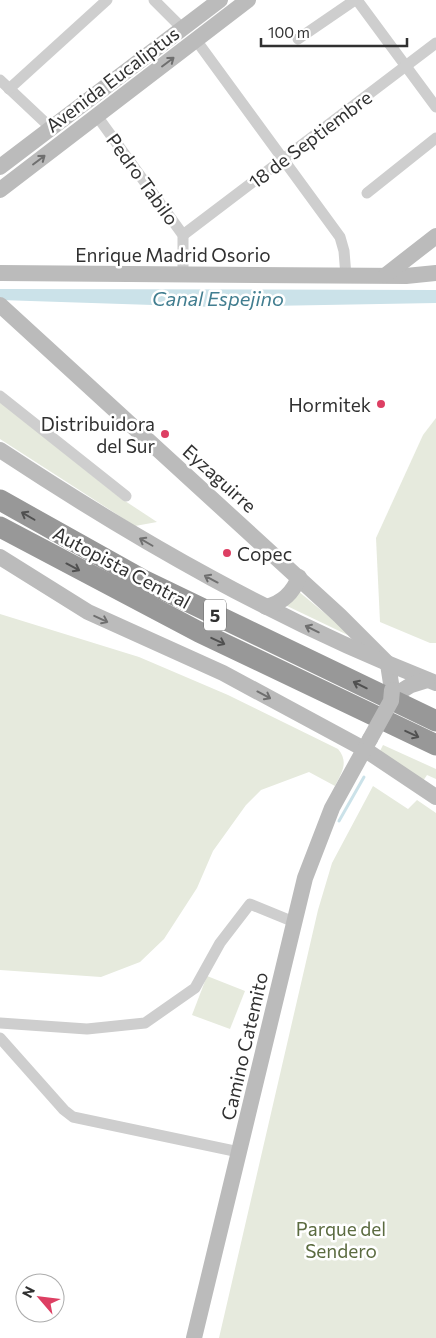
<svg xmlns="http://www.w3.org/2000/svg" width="436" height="1338" viewBox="0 0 436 1338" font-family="Commissioner,sans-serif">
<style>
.green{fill:#e6eadd}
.water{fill:#cbe2e9}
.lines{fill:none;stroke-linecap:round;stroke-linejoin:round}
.stream{stroke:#cbe2e9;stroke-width:3}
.street{stroke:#cecece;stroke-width:11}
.secondary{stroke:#bbb;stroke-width:16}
.highway{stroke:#989898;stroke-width:21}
.secondary-bridge{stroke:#bbb;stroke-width:16}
.oneway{stroke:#6f6f6f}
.oneway2{stroke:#505050}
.poi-dot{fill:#dd3f63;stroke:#fff;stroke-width:2}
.labels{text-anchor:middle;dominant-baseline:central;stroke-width:5;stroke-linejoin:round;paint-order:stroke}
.shield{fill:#fff;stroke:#6f6f6f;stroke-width:1}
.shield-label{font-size:18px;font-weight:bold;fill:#313131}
.street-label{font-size:19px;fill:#313131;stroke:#fff}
.poi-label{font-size:19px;fill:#313131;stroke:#fff;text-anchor:end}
.park-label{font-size:19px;fill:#5b6b40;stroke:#fff}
.water-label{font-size:20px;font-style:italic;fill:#427e90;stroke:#fff}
</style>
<rect width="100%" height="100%" fill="#fff"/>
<g class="green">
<path d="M0,402L119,497L157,522L135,526L0,439Z"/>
<path d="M436,418V643H430L380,622L376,538L423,435Z"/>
<path d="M298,591L356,639L285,605Z"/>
<path d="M0,614L139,657L228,695L338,749C349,762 342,772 335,786L309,772L261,790L246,805L213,851L197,888L164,939L140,962L101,977L0,970Z"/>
<path d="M383,745L436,769V779L427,775L421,784L380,751Z"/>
<path d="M373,786L408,809L417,800L436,813V1338H219L318,910L332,863Z"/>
<path d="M207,976L245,991L230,1029L192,1015Z"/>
</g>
<path class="water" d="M0,289L436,290V303L214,307L0,300Z"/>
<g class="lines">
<path class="stream" d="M339,821L364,777"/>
<g class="street">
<path d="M154,0L183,29"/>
<path d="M357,0L436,107"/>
<path d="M298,39L355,0"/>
<path d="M196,40L340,237L344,251L346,276"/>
<path d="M0,80L51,128"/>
<path d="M9,89L107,0"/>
<path d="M97,116L183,235V274"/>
<path d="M367,193L436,138"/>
<path d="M183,235L436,43"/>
<path d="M0,396L126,496"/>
<path d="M0,1023L87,1029L145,1023L195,988L220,943L250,904L294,922"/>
<path d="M0,1038L64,1110L73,1117L239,1152"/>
</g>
<g class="secondary">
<path d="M0,167L220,0"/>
<path d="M0,190L248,0"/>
<path d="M0,273L406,276L436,273"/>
<path d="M386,275L436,236"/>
<path d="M0,305L340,616L388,664L392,690"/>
<path d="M0,450C138,541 281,623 436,683"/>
<path d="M0,557L88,612L223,673L364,749L436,797"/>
<path d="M266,607C282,603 293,593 299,577"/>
<path d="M398,693L411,685L427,680"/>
<path d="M194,1338L305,878L332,808L370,739"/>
</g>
<g class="highway">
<path d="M0,500L143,580L436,721"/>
<path d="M0,527L199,632L436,745"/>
</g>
<path class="secondary-bridge" d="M370,739L391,701L392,690"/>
</g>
<defs><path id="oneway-shaft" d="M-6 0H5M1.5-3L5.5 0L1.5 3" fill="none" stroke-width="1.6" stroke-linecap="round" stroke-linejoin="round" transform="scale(1.25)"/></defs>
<g class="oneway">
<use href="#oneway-shaft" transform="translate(168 62) rotate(-37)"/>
<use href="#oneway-shaft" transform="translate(39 160) rotate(-37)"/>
<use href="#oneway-shaft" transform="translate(146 542) rotate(-150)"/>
<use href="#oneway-shaft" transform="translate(211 579) rotate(-152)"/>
<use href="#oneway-shaft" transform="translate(101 619) rotate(25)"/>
<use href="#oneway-shaft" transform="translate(312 629) rotate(-154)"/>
<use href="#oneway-shaft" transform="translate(264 695) rotate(28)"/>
</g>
<g class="oneway2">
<use href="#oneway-shaft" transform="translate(28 516) rotate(-150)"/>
<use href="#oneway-shaft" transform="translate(73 567) rotate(28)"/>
<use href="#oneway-shaft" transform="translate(218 641) rotate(25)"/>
<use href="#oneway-shaft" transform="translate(360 685) rotate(-154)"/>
<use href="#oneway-shaft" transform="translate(412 734) rotate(25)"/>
</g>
<g class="poi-dot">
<circle cx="381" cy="404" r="5"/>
<circle cx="165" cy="434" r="5"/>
<circle cx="227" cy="553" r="5"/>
</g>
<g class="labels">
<rect class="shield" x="204" y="599.5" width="22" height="31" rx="4"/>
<g class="shield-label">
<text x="215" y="615">5</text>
</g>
<g class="street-label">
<text transform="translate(112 79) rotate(-37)">Avenida Eucaliptus</text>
<text transform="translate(310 139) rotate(-37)">18 de Septiembre</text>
<text transform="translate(143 179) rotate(54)">Pedro Tabilo</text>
<text x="173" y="254">Enrique Madrid Osorio</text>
<text transform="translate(220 478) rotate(42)">Eyzaguirre</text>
<text transform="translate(122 567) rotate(28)">Autopista Central</text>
<text transform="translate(244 1046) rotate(-77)">Camino Catemito</text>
</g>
<g class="poi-label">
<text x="371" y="404">Hormitek</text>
<text x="155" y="423">Distribuidora<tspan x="155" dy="22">del Sur</tspan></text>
<text x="237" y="553" text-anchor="start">Copec</text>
</g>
<g class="park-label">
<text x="341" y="1228">Parque del<tspan x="341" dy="22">Sendero</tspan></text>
</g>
<g class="water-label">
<text x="218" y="298">Canal Espejino</text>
</g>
</g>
<g transform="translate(40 1298) rotate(298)"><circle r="24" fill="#ffffff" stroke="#adadad"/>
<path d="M0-4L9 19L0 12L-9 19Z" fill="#dd3f63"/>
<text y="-8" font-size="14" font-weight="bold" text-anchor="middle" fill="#313131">N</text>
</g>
<path d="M261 38v8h146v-8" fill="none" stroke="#313131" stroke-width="2.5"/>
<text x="268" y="38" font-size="15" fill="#313131" stroke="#ffffff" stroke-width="4" paint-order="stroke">100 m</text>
</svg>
